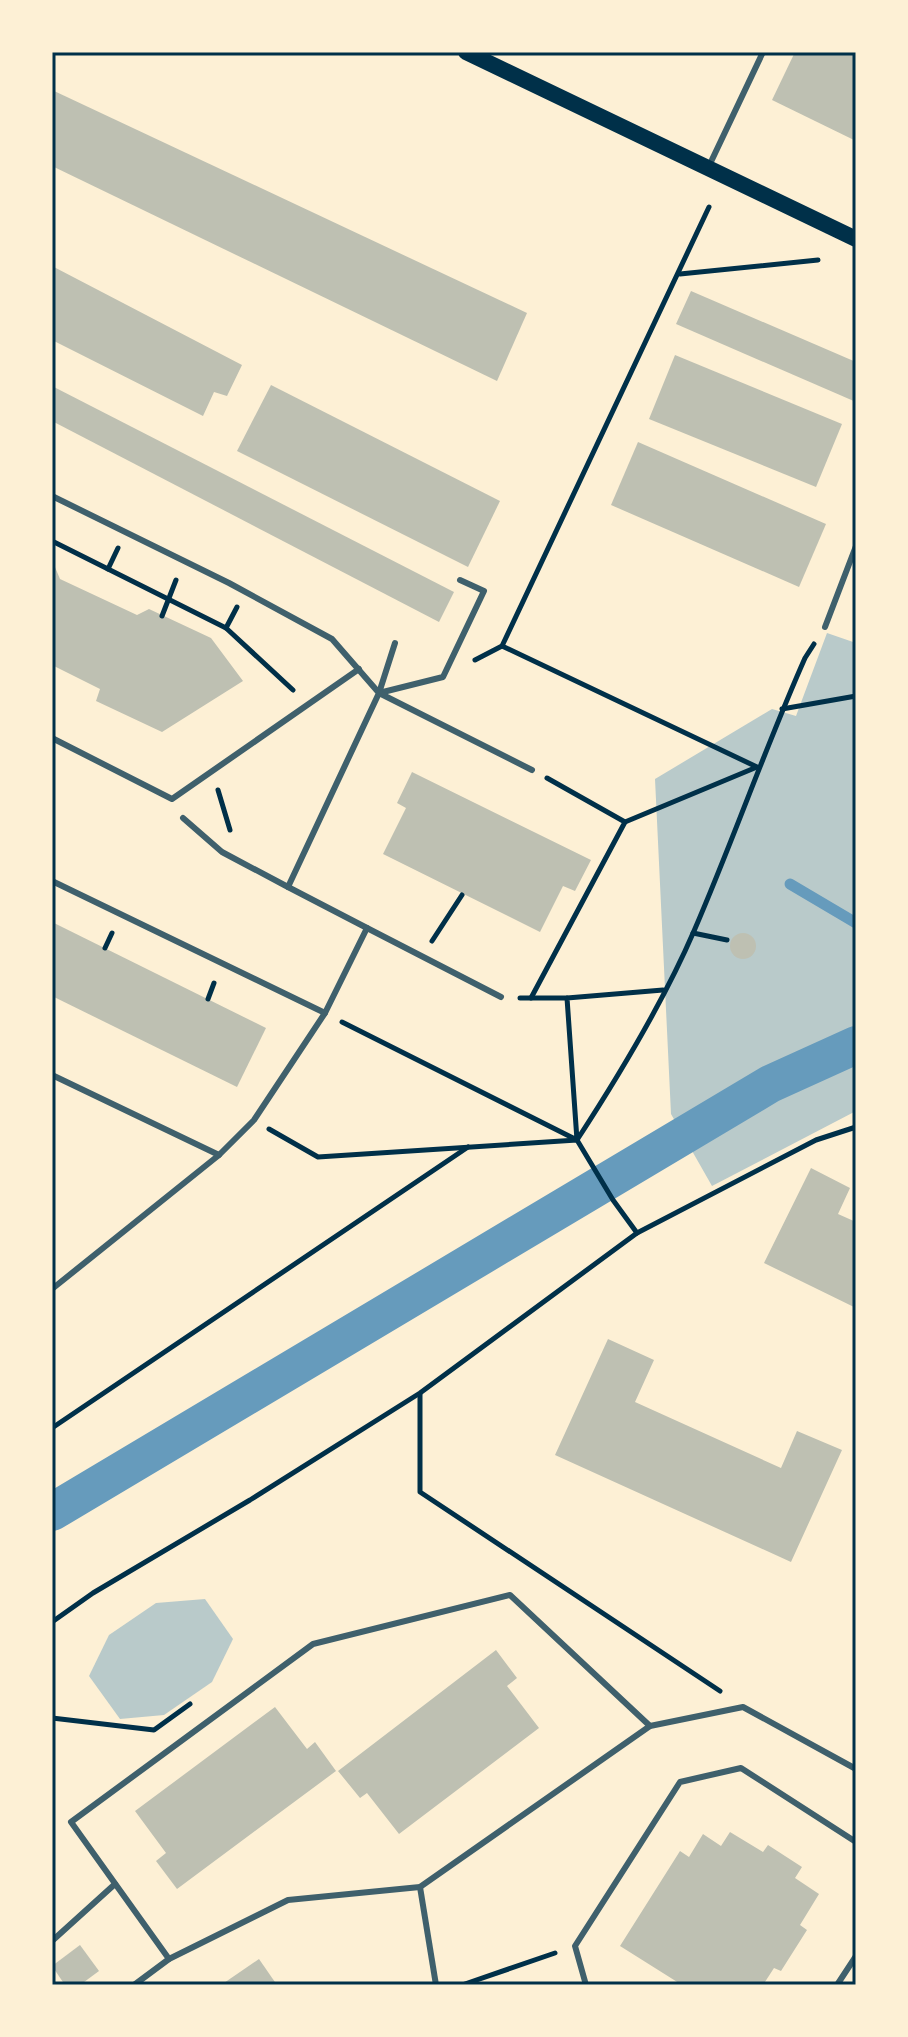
<svg xmlns="http://www.w3.org/2000/svg" width="908" height="2037" viewBox="0 0 908 2037" font-family="Bitter,serif">
<style>
.green{fill:#b9caca}
.lines{fill:none;stroke-linecap:round;stroke-linejoin:round}
.stream{stroke:#669bbc;stroke-width:11}
.canal{stroke:#669bbc;stroke-width:38}
.building{fill:#bec0b2}
.path{stroke:#003049;stroke-width:5}
.service{stroke:#3f606c;stroke-width:6}
.secondary{stroke:#003049;stroke-width:16}
.neatline{fill:none;stroke:#003049;stroke-width:3}
</style>
<rect width="100%" height="100%" fill="#fdf0d5"/>
<g class="green">
<path d="M827,633L856,643V1111L712,1186L671,1114L655,779L772,709L796,716Z"/>
<path d="M205,1599L233,1639L212,1682L164,1715L120,1719L89,1676L109,1635L156,1603Z"/>
</g>
<g class="lines">
<path class="stream" d="M790,884L856,923"/>
<path class="canal" d="M52,1512L770,1084L856,1045"/>
</g>
<g class="building">
<path d="M795,52H856V141L772,100Z"/>
<path d="M52,90L527,313L497,381L52,166Z"/>
<path d="M52,266L242,365L227,396L214,392L203,416L52,340Z"/>
<path d="M691,291L856,362V402L676,324Z"/>
<path d="M675,355L842,424L816,487L649,419Z"/>
<path d="M271,385L500,501L468,567L237,451Z"/>
<path d="M52,386L454,592L439,622L52,421Z"/>
<path d="M638,442L826,524L799,587L611,505Z"/>
<path d="M52,560L60,579L137,615L149,609L211,638L243,681L162,732L96,701L100,689L52,665Z"/>
<path d="M412,772L591,860L575,891L563,886L540,932L383,854L406,808L397,803Z"/>
<path d="M52,922L266,1028L237,1087L52,996Z"/>
<circle cx="743" cy="946" r="13"/>
<path d="M811,1168L850,1188L838,1214L856,1222V1308L764,1263Z"/>
<path d="M608,1339L654,1360L635,1402L781,1468L797,1431L842,1450L791,1562L555,1455Z"/>
<path d="M496,1650L517,1678L507,1686L539,1728L399,1834L367,1793L360,1798L338,1771Z"/>
<path d="M275,1707L307,1749L315,1742L336,1771L177,1889L156,1861L166,1853L135,1811Z"/>
<path d="M730,1832L763,1852L768,1845L802,1867L795,1878L819,1894L800,1925L807,1930L781,1971L774,1968L763,1985H682L620,1946L680,1851L689,1857L703,1834L721,1846Z"/>
<path d="M80,1945L99,1971L80,1985H65L52,1966Z"/>
<path d="M259,1959L277,1985H221Z"/>
</g>
<g class="lines">
<g class="path">
<path d="M680,274L818,260"/>
<path d="M52,541L226,628L293,690"/>
<path d="M108,569L118,548"/>
<path d="M162,616L176,580"/>
<path d="M226,628L237,607"/>
<path d="M502,646L757,767L625,822"/>
<path d="M475,660L502,646L709,207"/>
<path d="M782,709L856,696"/>
<path d="M218,790L230,830"/>
<path d="M693,933L727,940"/>
<path d="M432,941L462,895"/>
<path d="M105,948L112,933"/>
<path d="M520,998H567"/>
<path d="M531,998L625,822L547,778"/>
<path d="M208,999L214,983"/>
<path d="M342,1022L577,1140L567,998L663,990"/>
<path d="M269,1129L318,1157L577,1140L613,1200L637,1233"/>
<path d="M577,1140C620,1074 663,1003 694,931C733,841 765,748 805,658L814,644"/>
<path d="M420,1394V1492L720,1691"/>
<path d="M52,1428L468,1147"/>
<path d="M52,1622L93,1593L250,1500L420,1393L637,1233L816,1140L856,1127"/>
<path d="M52,1718L154,1730L190,1704"/>
<path d="M462,1985L555,1953"/>
</g>
<g class="service">
<path d="M709,166L763,52"/>
<path d="M52,496L229,583L332,639L379,693L288,887L367,928L325,1013L254,1120L219,1155L52,1289"/>
<path d="M825,627L856,546"/>
<path d="M395,643L379,693L443,677L484,591L460,580"/>
<path d="M379,693L532,770"/>
<path d="M52,738L172,799L359,669"/>
<path d="M183,818L222,852L288,887"/>
<path d="M52,881L325,1013"/>
<path d="M367,928L501,997"/>
<path d="M52,1075L219,1155"/>
<path d="M420,1887L436,1985"/>
<path d="M52,1941L115,1884"/>
<path d="M169,1959L71,1822L313,1644L510,1595L650,1726"/>
<path d="M134,1985L169,1959L288,1900L420,1887L650,1726L743,1707L856,1769"/>
<path d="M586,1985L575,1946L680,1782L741,1768L856,1842"/>
<path d="M837,1985L856,1956"/>
</g>
<path class="secondary" d="M466,52L856,239"/>
</g>
<rect width="908" height="2037" fill="none" stroke="#fdf0d5" stroke-width="108"/>
<rect x="54" y="54" width="800" height="1929" class="neatline"/>
</svg>
